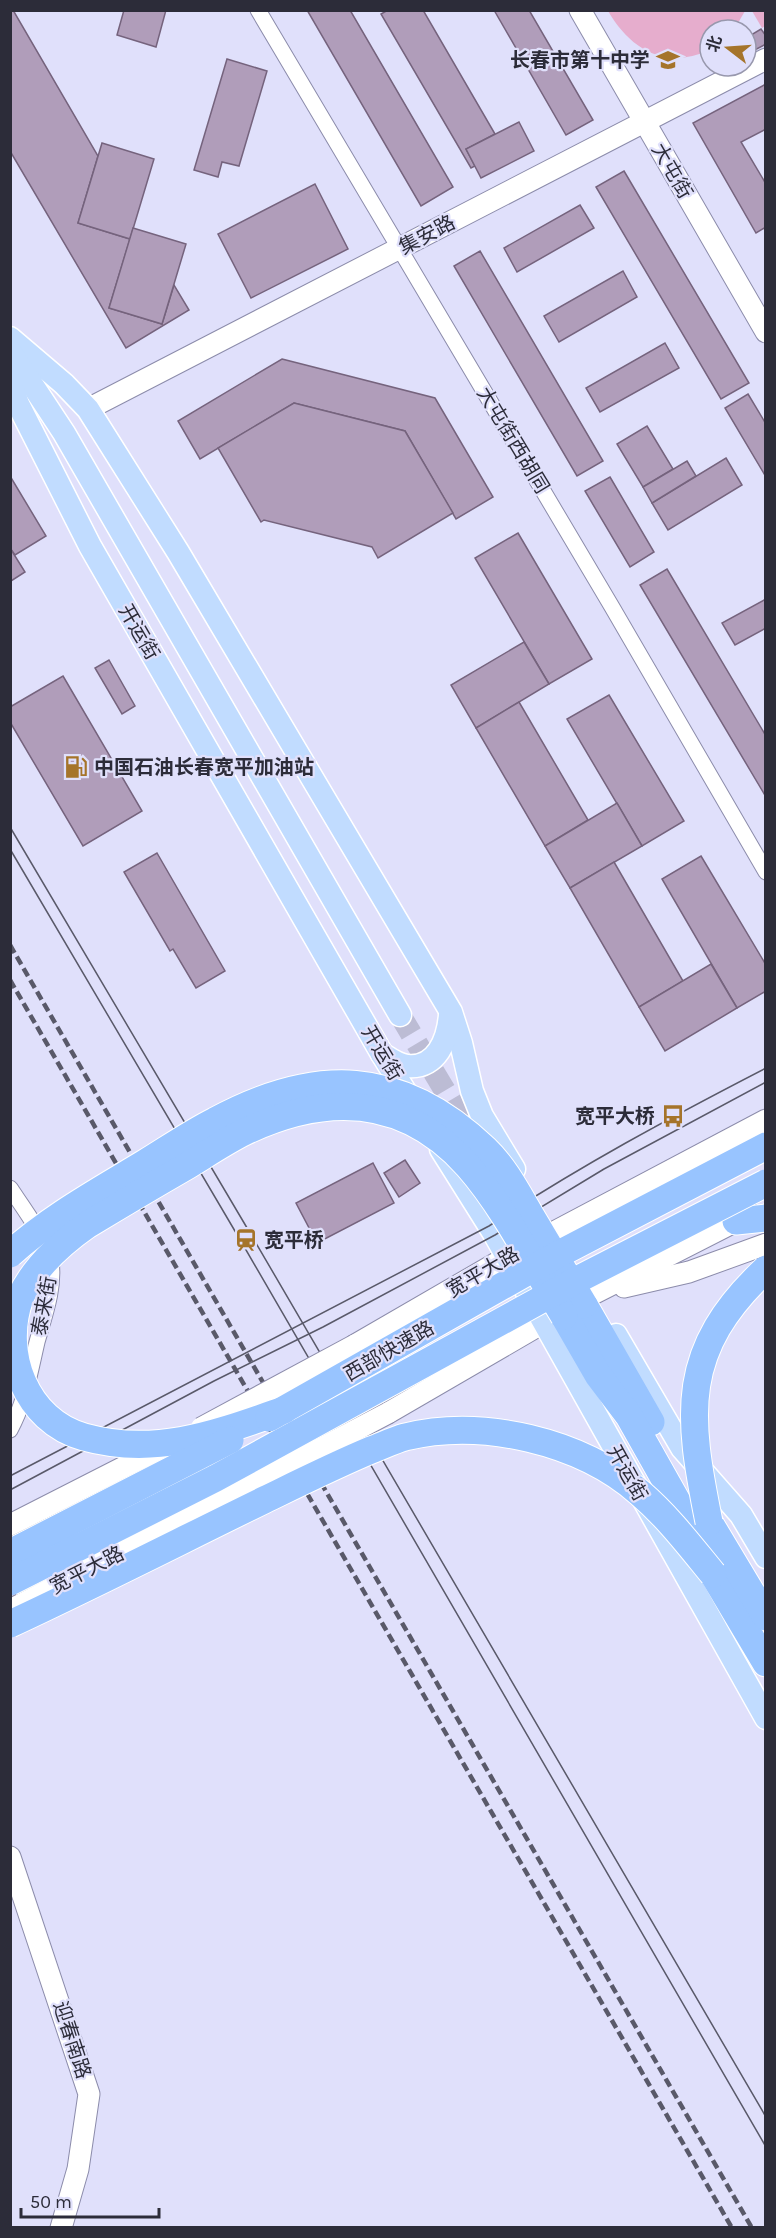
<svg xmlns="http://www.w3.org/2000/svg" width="776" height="2238" viewBox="0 0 776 2238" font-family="Karla,'Noto Sans SC',sans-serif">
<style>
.green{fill:#e6adcd}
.building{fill:#b09dba;stroke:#75637d;stroke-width:1.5}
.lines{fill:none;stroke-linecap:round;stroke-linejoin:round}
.primary-tunnel{stroke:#bcbcd4;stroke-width:22;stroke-dasharray:22 11;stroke-linecap:butt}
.street-casing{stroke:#8c8cab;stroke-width:17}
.secondary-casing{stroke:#8c8cab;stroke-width:23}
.primary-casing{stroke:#fff;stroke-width:25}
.highway-casing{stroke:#fff;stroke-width:29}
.street{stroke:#fff;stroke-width:15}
.secondary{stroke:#fff;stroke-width:21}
.primary{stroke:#c1dcff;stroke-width:22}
.highway{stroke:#98c4ff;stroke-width:27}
.tram{stroke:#595969;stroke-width:1.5}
.rail{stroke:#595969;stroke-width:4.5;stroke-dasharray:9 4.5;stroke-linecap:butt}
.secondary-bridge-casing{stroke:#8c8cab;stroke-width:23;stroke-linecap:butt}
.highway-bridge-casing{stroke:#fff;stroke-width:29;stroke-linecap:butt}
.secondary-bridge{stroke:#fff;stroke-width:21}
.highway-bridge{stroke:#98c4ff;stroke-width:27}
.labels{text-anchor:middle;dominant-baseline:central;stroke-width:4.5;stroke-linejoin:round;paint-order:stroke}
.poi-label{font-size:20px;font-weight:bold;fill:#2c2c39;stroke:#e0e0fb;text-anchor:end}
.street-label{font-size:20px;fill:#2c2c39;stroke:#e0e0fb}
</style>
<rect width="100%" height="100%" fill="#e0e0fb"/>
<g class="green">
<path d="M608,11H745L734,30H710V50C665,70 631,50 608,11Z"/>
<path d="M752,11H765V26L762,28Z"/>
</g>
<g class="building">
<path d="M10,10H13L98,156L78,223L130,239L109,308L162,324L174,285L189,310L126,348L10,151Z"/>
<path d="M124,10H166L156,47L117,35Z"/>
<path d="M307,10H350L453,187L421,206Z"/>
<path d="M388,10H423L495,134L466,149L475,166L471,168L381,14Z"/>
<path d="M494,10H529L593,120L566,135Z"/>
<path d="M761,29L766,36V44L751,52L746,38Z"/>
<path d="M227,59L267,71L239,166L222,162L218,177L194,170Z"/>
<path d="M766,84V129L741,142L766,184V227L756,233L693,123Z"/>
<path d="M519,122L534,151L481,178L466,149Z"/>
<path d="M102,143L154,159L130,239L78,223Z"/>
<path d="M624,171L749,383L721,399L596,187Z"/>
<path d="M315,184L348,249L251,298L218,234Z"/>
<path d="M580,205L594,228L517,272L504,248Z"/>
<path d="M133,228L186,244L162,324L109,308Z"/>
<path d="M480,251L603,461L577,476L454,266Z"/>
<path d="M623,271L637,297L559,342L544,316Z"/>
<path d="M665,343L679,368L600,412L586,388Z"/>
<path d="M282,359L435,398L493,497L456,519L405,431L294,403L200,459L178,421Z"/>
<path d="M748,394L766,424V477L725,408Z"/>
<path d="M294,403L405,431L453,513L378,558L372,547L264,520L261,522L218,448Z"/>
<path d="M647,426L673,469L643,487L617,444Z"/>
<path d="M726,458L742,485L668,530L652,503Z"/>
<path d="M687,461L696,476L652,503L643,487Z"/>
<path d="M10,476L46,536L15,555L10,548Z"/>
<path d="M610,477L654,552L630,567L585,491Z"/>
<path d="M518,533L592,659L549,684L475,558Z"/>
<path d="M10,548L25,572L11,581L10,580Z"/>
<path d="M667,569L766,736V797L640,585Z"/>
<path d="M766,599V628L735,645L722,623Z"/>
<path d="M524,642L549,684L476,728L451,685Z"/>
<path d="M109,660L135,706L122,714L95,668Z"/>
<path d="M63,676L142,811L83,846L10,722V707Z"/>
<path d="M609,695L684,821L642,846L567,719Z"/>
<path d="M519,702L588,820L545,846L476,728Z"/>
<path d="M617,803L642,846L570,888L545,846Z"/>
<path d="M157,853L225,971L196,988L173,949L170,951L124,872Z"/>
<path d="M701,856L766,965V991L737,1008L662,879Z"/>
<path d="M614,862L683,981L639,1007L570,888Z"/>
<path d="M711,964L737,1008L665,1051L639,1007Z"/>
<path d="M405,1160L420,1183L399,1197L384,1173Z"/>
<path d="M373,1163L394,1203L317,1243L296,1203Z"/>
</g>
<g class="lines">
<path class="primary-tunnel" d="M400,1015L470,1133"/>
<g class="street-casing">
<g id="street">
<path d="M258,10L612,607L766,872"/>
<path d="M10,1188C22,1206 48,1241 51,1261C55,1288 44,1317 37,1342C30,1372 25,1403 10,1430"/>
</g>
</g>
<g class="secondary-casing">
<g id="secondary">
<path d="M580,10L766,332"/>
<path d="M88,409L766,59"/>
<path d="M624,1287L689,1272L766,1244"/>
<path d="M355,1345L507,1257L766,1120"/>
<path d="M388,1413L591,1295L750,1214"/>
<path d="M10,1525L169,1444"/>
<path d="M10,1610L236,1493"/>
<path d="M10,1857L89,2094L78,2169L61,2228"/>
</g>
</g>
<g class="primary-casing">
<g id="primary">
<path d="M10,338L64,384L88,409L178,552L451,1012L461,1043L472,1091L482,1116L514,1169"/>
<path d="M10,351L64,433L400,1015"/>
<path d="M10,382L18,404L90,546L382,1054L414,1106"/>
<path d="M382,1054C390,1059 398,1065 407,1066C437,1069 448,1039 450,1015"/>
<path d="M441,1149L495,1235L766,1718"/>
<path d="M616,1335L682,1448L741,1515L766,1557"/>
</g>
</g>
<g class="highway-casing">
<g id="highway">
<path d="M736,1221L766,1218"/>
<path d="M584,1305L651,1422"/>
<path d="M564,1316L598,1375L629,1416L700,1542L713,1574L766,1663"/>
<path d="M700,1507L766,1617"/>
</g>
</g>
<use href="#street" class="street"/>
<use href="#secondary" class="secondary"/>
<use href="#primary" class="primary"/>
<use href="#highway" class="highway"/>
<g class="tram">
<path d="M10,827L253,1238L766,2117"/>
<path d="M10,849L242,1243L766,2147"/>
<path d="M10,1476L489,1226C578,1167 671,1117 766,1068"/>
<path d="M10,1490L214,1381L323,1327L495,1235L604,1169L766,1082"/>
</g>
<g class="rail">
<path d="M10,945L752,2228"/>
<path d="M10,980L732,2228"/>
</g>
<g class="secondary-bridge-casing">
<g id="secondary-bridge">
<path d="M201,1428L355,1345"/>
<path d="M236,1493L388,1413"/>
</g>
</g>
<g class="highway-bridge-casing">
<g id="highway-bridge">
<path d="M10,1254C51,1217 99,1191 145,1163C168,1149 191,1133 215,1121C315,1067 400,1068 485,1149C504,1167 517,1192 531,1216C548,1245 566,1275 584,1305"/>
<path d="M284,1410C218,1433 156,1457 84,1437C26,1421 0,1353 20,1298C34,1267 60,1244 87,1225C120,1205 152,1186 185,1167C205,1155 224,1142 244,1132C326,1093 405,1095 468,1166C505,1208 534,1267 564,1316"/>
<path d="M269,1418L557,1255L766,1146"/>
<path d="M709,1522C687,1414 679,1350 766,1269"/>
<path d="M10,1553L230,1440"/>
<path d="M10,1582L216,1478L575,1281L766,1183"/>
<path d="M10,1624C96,1584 180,1541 264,1500C299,1483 335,1465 371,1450C382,1446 394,1440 405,1437C482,1418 581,1441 640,1493C668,1517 690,1546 713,1574"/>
</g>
</g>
<use href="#secondary-bridge" class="secondary-bridge"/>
<use href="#highway-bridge" class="highway-bridge"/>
</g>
<defs>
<g id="school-bare" transform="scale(1.8)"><path d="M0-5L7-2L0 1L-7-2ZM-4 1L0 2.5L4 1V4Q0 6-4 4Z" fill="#a5742a" stroke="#e0e0fb" stroke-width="2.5" paint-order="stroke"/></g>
<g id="fuel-bare" transform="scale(1.8)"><path d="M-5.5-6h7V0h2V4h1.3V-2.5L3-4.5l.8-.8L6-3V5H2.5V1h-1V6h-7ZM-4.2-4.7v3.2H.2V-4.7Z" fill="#a5742a" stroke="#e0e0fb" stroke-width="2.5" paint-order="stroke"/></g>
<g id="bus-bare" transform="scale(1.8)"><path d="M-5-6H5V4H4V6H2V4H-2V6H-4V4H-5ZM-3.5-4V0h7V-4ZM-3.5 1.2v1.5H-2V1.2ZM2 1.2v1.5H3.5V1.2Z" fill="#a5742a" stroke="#e0e0fb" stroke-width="2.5" paint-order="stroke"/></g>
<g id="station-bare" transform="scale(1.8)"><path d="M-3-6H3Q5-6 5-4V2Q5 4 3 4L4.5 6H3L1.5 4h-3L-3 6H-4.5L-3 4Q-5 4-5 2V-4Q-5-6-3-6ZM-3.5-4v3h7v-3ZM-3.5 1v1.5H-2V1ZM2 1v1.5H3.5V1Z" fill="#a5742a" stroke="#e0e0fb" stroke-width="2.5" paint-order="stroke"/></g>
</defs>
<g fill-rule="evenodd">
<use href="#school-bare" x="668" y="60"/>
<use href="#fuel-bare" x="76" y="767"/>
<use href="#bus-bare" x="673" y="1116"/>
<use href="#station-bare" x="246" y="1240"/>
</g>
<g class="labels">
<g class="poi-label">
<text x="650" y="60">长春市第十中学</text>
<text x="94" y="767" text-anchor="start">中国石油长春宽平加油站</text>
<text x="655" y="1116">宽平大桥</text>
<text x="264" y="1240" text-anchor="start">宽平桥</text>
</g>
<g class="street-label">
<text transform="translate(672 171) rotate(60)">大屯街</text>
<text transform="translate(427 235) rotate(-28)">集安路</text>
<text transform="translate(513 440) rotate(59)">大屯街西胡同</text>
<text transform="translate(139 632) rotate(60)">开运街</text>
<text transform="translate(382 1053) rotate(59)">开运街</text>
<text transform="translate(483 1272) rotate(-30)">宽平大路</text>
<text transform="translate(44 1306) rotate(-80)">泰来街</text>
<text transform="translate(389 1351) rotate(-30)">西部快速路</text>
<text transform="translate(627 1473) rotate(61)">开运街</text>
<text transform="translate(87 1570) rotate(-27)">宽平大路</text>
<text transform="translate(72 2040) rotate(72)">迎春南路</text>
</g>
</g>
<rect width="776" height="2238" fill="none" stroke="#2c2c39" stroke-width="24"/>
<g transform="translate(728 48) rotate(287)"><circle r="28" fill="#e0e0fb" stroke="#9898ad" stroke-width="1.5"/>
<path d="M0-4.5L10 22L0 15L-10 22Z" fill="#a5742a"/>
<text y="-9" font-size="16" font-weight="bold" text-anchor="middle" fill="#2c2c39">北</text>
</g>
<path d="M21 2208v9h138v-9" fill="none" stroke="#2c2c39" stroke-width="3"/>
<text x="30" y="2208" font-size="18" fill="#2c2c39" stroke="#e0e0fb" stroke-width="4.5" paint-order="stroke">50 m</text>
</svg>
